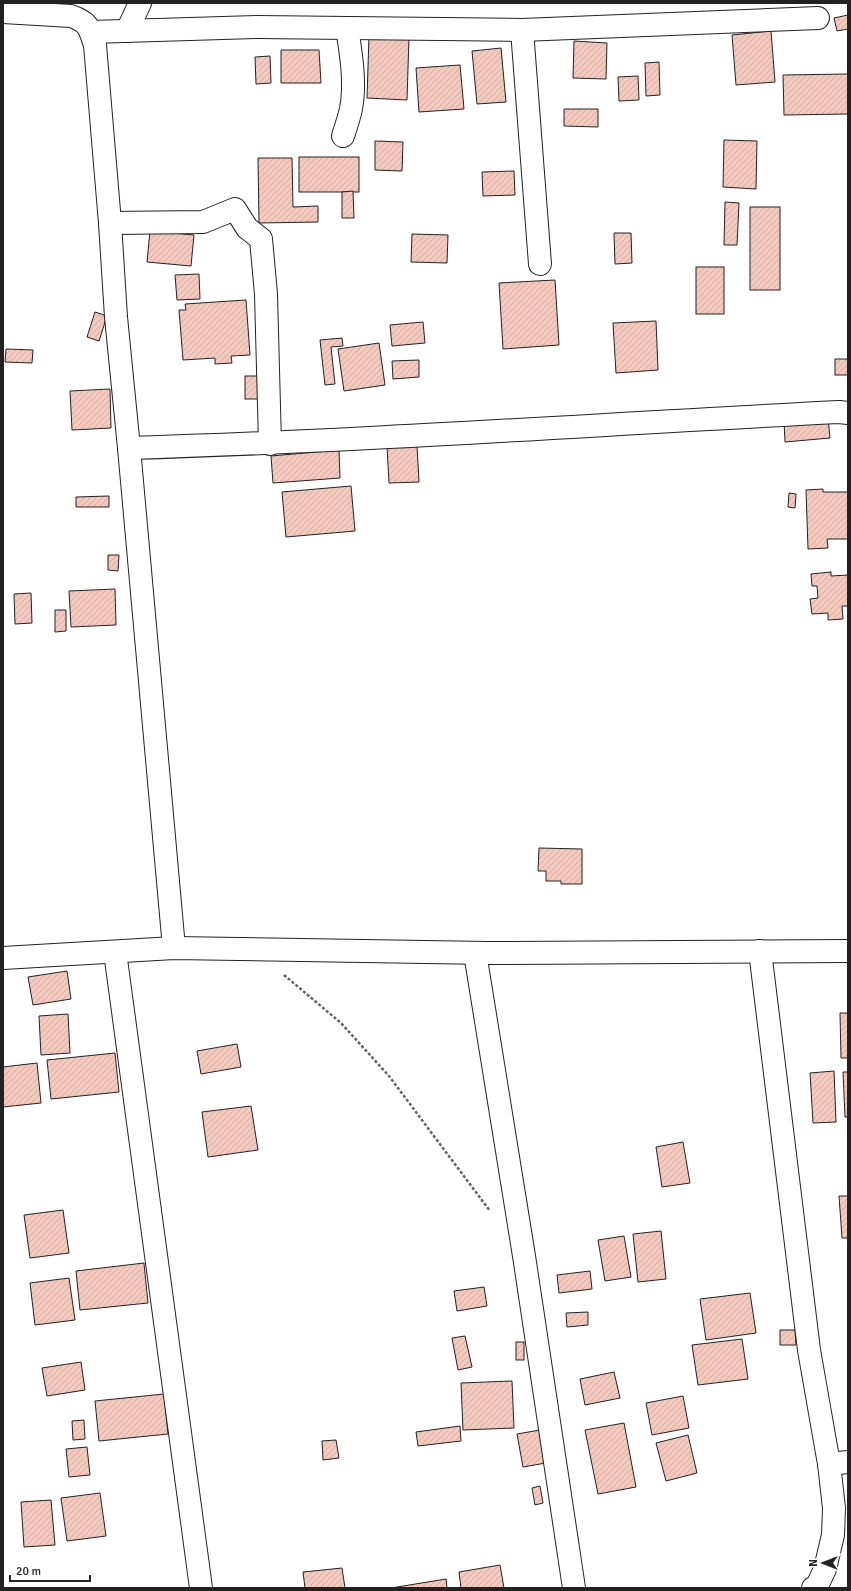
<svg xmlns="http://www.w3.org/2000/svg" width="851" height="1591" viewBox="0 0 851 1591" font-family="Signika,sans-serif">
<style>
.building{fill:url(#building-hatch);stroke:#222}
.lines{fill:none;stroke-linecap:round;stroke-linejoin:round}
.minor-casing{stroke:#222;stroke-width:24}
.path{stroke:#646464;stroke-width:2.5;stroke-dasharray:3 2;stroke-linecap:butt}
.minor{stroke:#fff;stroke-width:22}
</style>
<defs>
<pattern id="building-hatch" width="6" height="6" patternUnits="userSpaceOnUse"><rect width="6" height="6" fill="#f3c9c0"/><path d="M-1 1l2-2M0 6l6-6M5 7l2-2" fill="none" stroke="#d0aca5"/></pattern>
</defs>
<rect width="100%" height="100%" fill="#fff"/>
<g class="building">
<path d="M848,15V29L837,31L834,18Z"/>
<path d="M771,31L775,82L736,85L732,35Z"/>
<path d="M369,36L409,37L407,100L367,98Z"/>
<path d="M574,41L607,43L606,79L573,78Z"/>
<path d="M501,48L506,102L477,104L472,51Z"/>
<path d="M281,50H319L321,83H281Z"/>
<path d="M270,56L271,83L256,84L255,57Z"/>
<path d="M659,62L660,95L646,96L645,63Z"/>
<path d="M460,65L464,109L419,112L416,68Z"/>
<path d="M848,74V114L784,115L783,75Z"/>
<path d="M638,76L639,100L619,101L618,77Z"/>
<path d="M564,109H598V127L564,126Z"/>
<path d="M724,140L757,141L756,189L723,187Z"/>
<path d="M375,141L403,142L402,171L375,170Z"/>
<rect x="299" y="157" width="60" height="35"/>
<path d="M258,158H292L293,207L318,206V222L259,223Z"/>
<path d="M514,171L515,195L483,196L482,172Z"/>
<path d="M353,191L354,218H342V192Z"/>
<path d="M725,202L739,203L737,245H724Z"/>
<rect x="750" y="207" width="30" height="83"/>
<path d="M150,231L194,235L191,266L147,262Z"/>
<path d="M614,233H631L632,263L615,264Z"/>
<path d="M412,234L448,235L447,263L411,262Z"/>
<rect x="696" y="267" width="28" height="47"/>
<path d="M199,274L200,299L177,300L175,275Z"/>
<path d="M555,280L559,345L503,349L499,283Z"/>
<path d="M246,300L250,355L231,356L232,363L215,364V358L183,360L179,310H186L185,304Z"/>
<path d="M95,312L107,316L99,341L87,337Z"/>
<path d="M656,321L658,370L616,373L613,323Z"/>
<path d="M423,322L425,343L392,346L390,325Z"/>
<path d="M342,338L343,346L331,347L335,384L325,385L320,340Z"/>
<path d="M379,343L385,385L344,391L338,349Z"/>
<path d="M6,349L33,350L32,363L5,362Z"/>
<rect x="835" y="359" width="13" height="16"/>
<path d="M419,360V377L393,379L392,361Z"/>
<rect x="245" y="376" width="16" height="23"/>
<path d="M110,389L111,428L72,430L70,391Z"/>
<path d="M828,417L830,438L785,442L784,421Z"/>
<path d="M417,446L419,482L389,483L387,447Z"/>
<path d="M339,450L340,478L273,483L271,456Z"/>
<path d="M351,486L355,531L286,537L282,492Z"/>
<path d="M823,489V492H848V539H827L828,548L808,549L806,490Z"/>
<path d="M789,493L796,494L795,508L788,507Z"/>
<path d="M109,496V507H76V497Z"/>
<path d="M108,555H119L118,571L108,570Z"/>
<path d="M831,572V576L848,575V606H842L843,619L828,620V613L812,614L810,599L818,598L817,586H812L811,574Z"/>
<path d="M115,589L116,625L71,627L69,591Z"/>
<path d="M31,593L32,623L15,624L14,594Z"/>
<path d="M55,610H66V631L55,632Z"/>
<path d="M539,848L582,849V884H561V881H546V871H538Z"/>
<path d="M67,971L71,999L33,1005L28,977Z"/>
<path d="M840,1013H848V1058H841Z"/>
<path d="M68,1014L70,1053L41,1055L39,1016Z"/>
<path d="M237,1044L241,1067L201,1074L197,1051Z"/>
<path d="M115,1053L119,1092L51,1099L47,1060Z"/>
<path d="M37,1063L41,1103L3,1107V1067Z"/>
<path d="M834,1071L836,1122L813,1123L810,1073Z"/>
<path d="M843,1072H848V1117H845Z"/>
<path d="M251,1106L258,1150L208,1157L202,1112Z"/>
<path d="M683,1142L690,1183L662,1187L656,1147Z"/>
<path d="M839,1196H848V1238H842Z"/>
<path d="M63,1210L69,1253L30,1258L24,1215Z"/>
<path d="M661,1231L666,1279L638,1282L633,1234Z"/>
<path d="M624,1236L631,1277L605,1281L598,1240Z"/>
<path d="M144,1263L148,1303L80,1310L76,1271Z"/>
<path d="M590,1271L592,1289L559,1293L557,1275Z"/>
<path d="M69,1278L75,1320L35,1325L30,1283Z"/>
<path d="M484,1287L487,1306L457,1311L454,1291Z"/>
<path d="M750,1293L756,1333L706,1340L700,1299Z"/>
<path d="M588,1312V1325L567,1327L566,1313Z"/>
<path d="M780,1330H795L796,1345H780Z"/>
<path d="M465,1336L472,1367L458,1370L452,1338Z"/>
<path d="M742,1339L748,1379L698,1385L692,1345Z"/>
<rect x="516" y="1342" width="8" height="18"/>
<path d="M81,1362L85,1390L47,1396L42,1368Z"/>
<path d="M614,1372L620,1398L585,1405L580,1379Z"/>
<path d="M512,1381L514,1428L463,1430L461,1383Z"/>
<path d="M164,1394L168,1434L99,1441L95,1401Z"/>
<path d="M683,1396L689,1428L652,1435L646,1403Z"/>
<path d="M84,1420L85,1439L73,1440L72,1421Z"/>
<path d="M624,1423L636,1487L598,1494L585,1430Z"/>
<path d="M460,1426L461,1441L418,1446L416,1432Z"/>
<path d="M540,1430L546,1463L523,1467L517,1434Z"/>
<path d="M688,1435L697,1473L666,1481L656,1443Z"/>
<path d="M336,1440L339,1458L323,1460L322,1441Z"/>
<path d="M87,1447L90,1475L69,1477L66,1449Z"/>
<path d="M540,1486L543,1503L535,1505L532,1488Z"/>
<path d="M100,1493L106,1536L67,1541L61,1498Z"/>
<path d="M51,1500L55,1545L24,1547L21,1502Z"/>
<path d="M500,1565L504,1588H461L459,1572Z"/>
<path d="M342,1568L345,1588H305L303,1572Z"/>
<path d="M446,1579L447,1588H391Z"/>
</g>
<g class="lines">
<g class="minor-casing">
<g id="minor">
<path d="M3,12L71,16C90,23 89,28 95,45L110,223L116,317L129,448L174,948"/>
<path d="M522,30L540,264"/>
<path d="M127,31L140,3"/>
<path d="M91,32L257,27L522,30L818,18"/>
<path d="M343,136C346,127 349,118 351,109C356,83 351,54 347,28"/>
<path d="M110,223L203,222L235,209L247,228L261,239L266,294L270,444"/>
<path d="M129,448C366,441 602,424 839,412L848,413"/>
<path d="M760,951L809,1350L829,1464L834,1508L833,1535L825,1569L817,1586L813,1588"/>
<path d="M115,952L201,1588"/>
<path d="M475,953L524,1256L574,1588"/>
<path d="M3,958L174,948L488,953L848,951"/>
<path d="M829,1464L848,1462"/>
</g>
</g>
<path class="path" d="M284,975L341,1023L389,1076L490,1211"/>
<use href="#minor" class="minor"/>
</g>
<rect width="851" height="1591" fill="none" stroke="#222222" stroke-width="8"/>
<g transform="translate(823 1563) rotate(270)" stroke="#ffffff" stroke-width="3" paint-order="stroke">
<path d="M0-3L7 15L0 10L-7 15Z" fill="#222222"/>
<text y="-6" font-size="11" font-weight="bold" text-anchor="middle" fill="#222222">N</text>
</g>
<path d="M10 1575v6h80v-6" fill="none" stroke="#222222" stroke-width="2"/>
<text x="16" y="1575" font-size="12" fill="#222222" stroke="#ffffff" stroke-width="3" paint-order="stroke">20 m</text>
</svg>
